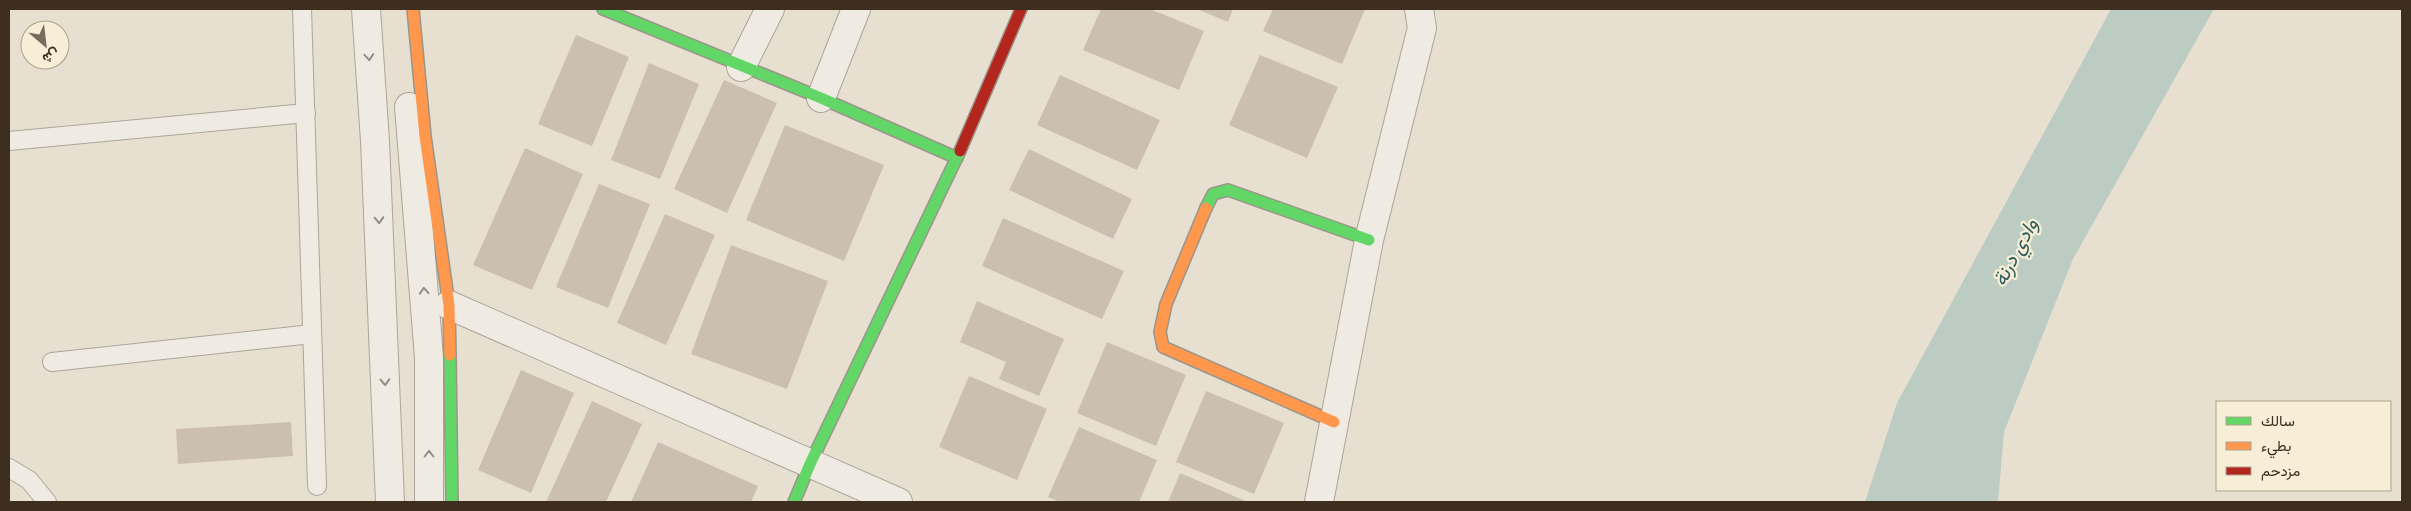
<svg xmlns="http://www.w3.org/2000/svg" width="2411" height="511" viewBox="0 0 2411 511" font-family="'Zilla Slab',Vazirmatn,serif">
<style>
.water{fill:#bcccc2}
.building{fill:#cbbfb2}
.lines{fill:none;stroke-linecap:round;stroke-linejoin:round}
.lane-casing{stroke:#ada599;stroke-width:20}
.street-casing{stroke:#ada599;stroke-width:30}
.fast-casing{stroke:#9c958a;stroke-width:14}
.slow-casing{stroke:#9c958a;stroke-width:14}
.jam-casing{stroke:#9c958a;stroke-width:14}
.lane{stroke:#efebe3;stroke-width:18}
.street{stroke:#efebe3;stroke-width:28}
.fast{stroke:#63d668;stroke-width:11}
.slow{stroke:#ff974d;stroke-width:11}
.jam{stroke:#b3261e;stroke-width:11}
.oneway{stroke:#968c82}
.labels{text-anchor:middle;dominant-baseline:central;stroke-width:4.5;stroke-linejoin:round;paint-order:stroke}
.water-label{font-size:20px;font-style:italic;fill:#2f5d5a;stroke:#f7eed8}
</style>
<rect width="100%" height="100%" fill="#e7e0d1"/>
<path class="water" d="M2111,9H2214L2073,259L2004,432L1998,502H1865L1897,403Z"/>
<g class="building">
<path d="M1101,9H1150L1204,31L1179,90L1083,50Z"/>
<path d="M1197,9H1233L1228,22Z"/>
<path d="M1273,9H1365L1342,64L1263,31Z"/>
<path d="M576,35L629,57L592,146L538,124Z"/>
<path d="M1260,55L1338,87L1307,158L1229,125Z"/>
<path d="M649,63L699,84L660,179L611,160Z"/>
<path d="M1060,75L1160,120L1137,170L1037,125Z"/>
<path d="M724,80L777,103L727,213L674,189Z"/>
<path d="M785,125L884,165L844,261L746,220Z"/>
<path d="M525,148L583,174L532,290L473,265Z"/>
<path d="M1029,149L1132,199L1113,239L1009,190Z"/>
<path d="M599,184L650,204L608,308L556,287Z"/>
<path d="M665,214L715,235L666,345L617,323Z"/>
<path d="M1003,218L1124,271L1102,319L982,266Z"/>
<path d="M731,245L828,281L787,389L691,354Z"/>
<path d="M977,301L1064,339L1039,396L999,379L1006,362L960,342Z"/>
<path d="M1107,342L1186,375L1156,446L1077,413Z"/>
<path d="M521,370L574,393L531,493L478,470Z"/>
<path d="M969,376L1047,409L1017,480L939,447Z"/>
<path d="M1206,391L1284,423L1254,494L1176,462Z"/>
<path d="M592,401L642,424L606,502H546Z"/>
<path d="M291,422L293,456L178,464L176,429Z"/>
<path d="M1079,427L1157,460L1139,502H1060L1048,497Z"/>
<path d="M658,442L758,486L751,502H631Z"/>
<path d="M1180,473L1248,502H1168Z"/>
</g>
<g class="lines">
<g class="lane-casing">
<g id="lane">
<path d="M302,9L317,486"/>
<path d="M9,141L306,113"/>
<path d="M52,362L312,334"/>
<path d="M9,468L29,480L47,502"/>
</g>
</g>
<g class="street-casing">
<g id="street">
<path d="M366,9L375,141L390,502"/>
<path d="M741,67L770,9"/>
<path d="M821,98L856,9"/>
<path d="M409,107L429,358V502"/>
<path d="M449,305L898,502"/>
<path d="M1319,502L1369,240L1422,28L1419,9"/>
</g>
</g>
<g class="fast-casing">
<g id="fast">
<path d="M603,9L821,98L957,158"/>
<path d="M1206,208L1213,194L1228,190L1369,240"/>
<path d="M450,355L452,502"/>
<path d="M794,502L810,464L960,151"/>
</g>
</g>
<g class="slow-casing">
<g id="slow">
<path d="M413,9L425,136L449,305L450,355"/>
<path d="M1206,208L1166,304L1160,332L1163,347L1334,422"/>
</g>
</g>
<g class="jam-casing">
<path id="jam" d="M960,151L1021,9"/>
</g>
<use href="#lane" class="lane"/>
<use href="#street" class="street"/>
<use href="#fast" class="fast"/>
<use href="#slow" class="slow"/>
<use href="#jam" class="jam"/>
</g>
<defs><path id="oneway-chevron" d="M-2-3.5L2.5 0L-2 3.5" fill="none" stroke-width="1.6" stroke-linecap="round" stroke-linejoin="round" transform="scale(1.25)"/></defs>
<g class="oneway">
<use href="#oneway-chevron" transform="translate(369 57) rotate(86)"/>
<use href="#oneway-chevron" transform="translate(379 220) rotate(88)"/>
<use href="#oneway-chevron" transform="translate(424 291) rotate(-94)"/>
<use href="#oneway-chevron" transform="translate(385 382) rotate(88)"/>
<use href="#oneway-chevron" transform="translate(429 454) rotate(-90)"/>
</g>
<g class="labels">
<g class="water-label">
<text transform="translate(2015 252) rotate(-62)">وادي درنة</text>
</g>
</g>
<rect width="2411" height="511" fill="none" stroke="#3d2e20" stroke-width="20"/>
<rect x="2216" y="401" width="175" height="90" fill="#f7eed8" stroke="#ada18e"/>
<rect x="2226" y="417" width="25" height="8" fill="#63d668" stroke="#ada18e"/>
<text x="2261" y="426" font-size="15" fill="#3d2e20">سالك</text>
<rect x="2226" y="442" width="25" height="8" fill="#ff974d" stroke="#ada18e"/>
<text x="2261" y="451" font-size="15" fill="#3d2e20">بطيء</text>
<rect x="2226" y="467" width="25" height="8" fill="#b3261e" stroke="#ada18e"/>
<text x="2261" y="476" font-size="15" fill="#3d2e20">مزدحم</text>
<g transform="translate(45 45) rotate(152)"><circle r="24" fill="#f7eed8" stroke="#ada18e"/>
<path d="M0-4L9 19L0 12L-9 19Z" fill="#786c5e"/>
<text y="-8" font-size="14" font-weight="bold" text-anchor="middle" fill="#3d2e20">ش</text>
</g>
</svg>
